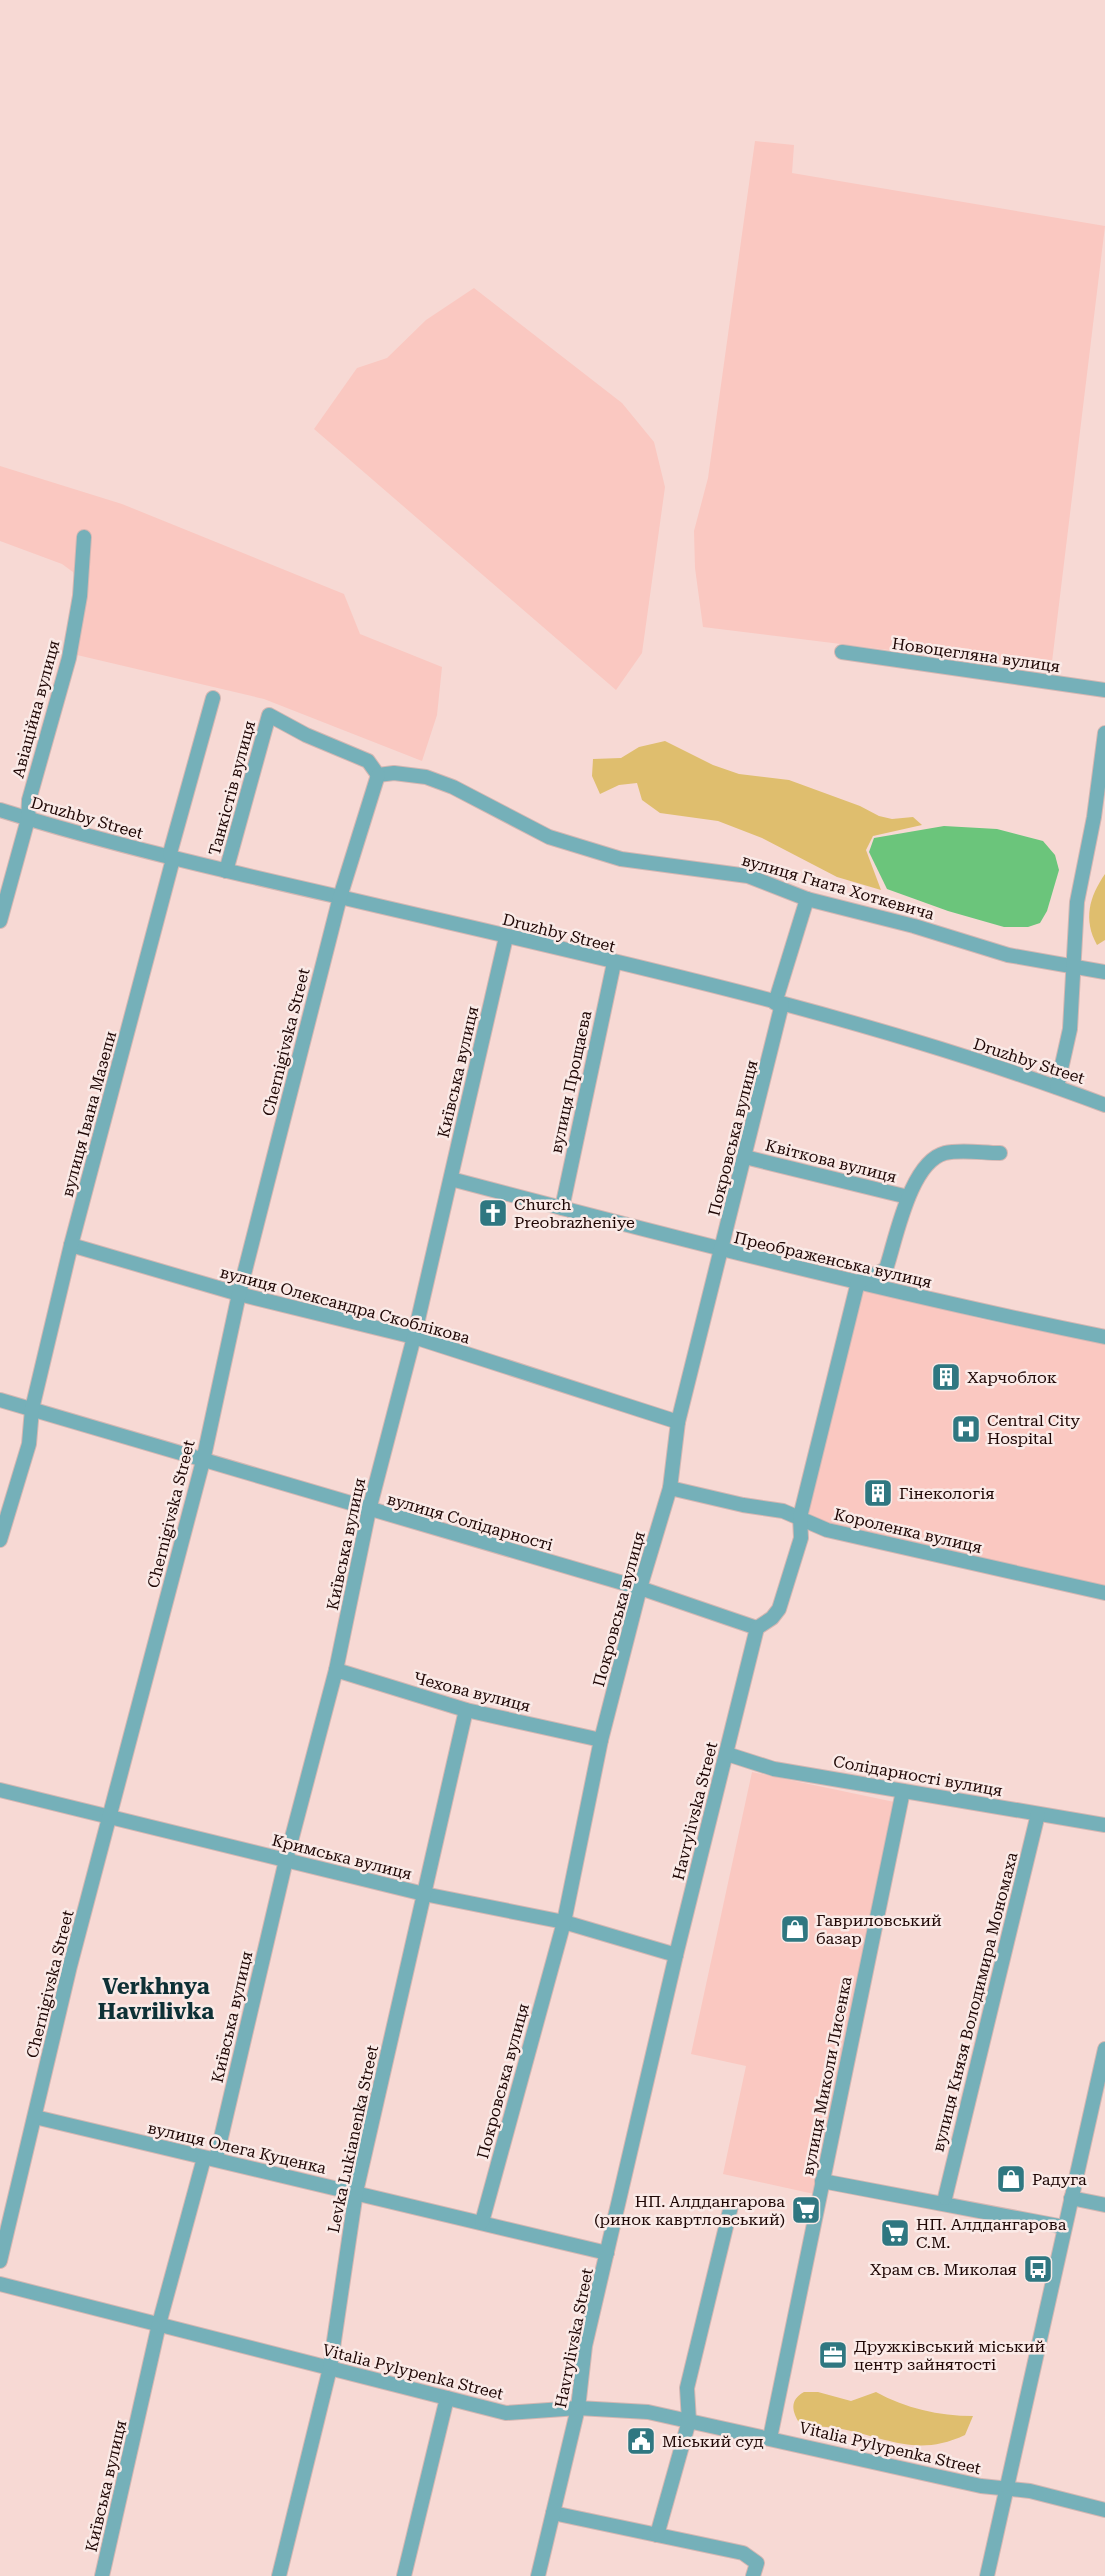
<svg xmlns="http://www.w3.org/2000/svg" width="1105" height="2576" viewBox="0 0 1105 2576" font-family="'Roboto Serif',serif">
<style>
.built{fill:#fac8c1}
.green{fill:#dfbe6e}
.water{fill:#6bc57b}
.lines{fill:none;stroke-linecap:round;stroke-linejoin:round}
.minor-casing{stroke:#d4b7b3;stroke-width:16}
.minor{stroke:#75b0b9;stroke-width:14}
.labels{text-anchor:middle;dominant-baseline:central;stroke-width:5;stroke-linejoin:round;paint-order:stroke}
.street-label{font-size:16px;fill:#1e0604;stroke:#faeae7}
.poi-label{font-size:16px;fill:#1e0604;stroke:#faeae7;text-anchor:start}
.district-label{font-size:22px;font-weight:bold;fill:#0e3136;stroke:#faeae7}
</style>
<rect width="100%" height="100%" fill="#f7d9d4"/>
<g class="built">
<path d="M755,141L794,145L792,173L1105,226L1051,670L703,627L695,568L694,531L708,478Z"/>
<path d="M474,288L622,403L654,442L665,487L642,653L616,690L314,429L357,368L387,358L426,320Z"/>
<path d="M0,466L122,504L344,594L360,634L442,667L437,715L422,761L264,699L77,655V582L73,572L62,564L0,541Z"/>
<path d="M862,1288L981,1319L1105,1344V1588L827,1525L805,1514Z"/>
<path d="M752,1772L899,1803L814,2194L723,2174L746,2066L691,2054Z"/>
</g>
<g class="green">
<path d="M665,741L713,765L739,774L789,780L860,806L879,816L892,819L913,817L922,825L873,836L866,850L881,890L837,877L762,838L718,821L660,813L642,800L637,783L619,785L600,794L592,776L593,759L621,758L639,747Z"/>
<path d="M1105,874V940L1097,945C1083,920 1089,897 1105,874Z"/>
<path d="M804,2392H818L851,2401L876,2392C905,2408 939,2416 973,2416L965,2435C918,2457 890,2439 842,2429C828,2426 814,2427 800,2424C792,2412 789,2400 804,2392Z"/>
</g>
<path class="water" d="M944,826L997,829L1043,841L1055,855L1059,870L1047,911L1040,923L1028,927H1004L948,911L887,889L869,852L874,838Z"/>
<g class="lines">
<g class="minor-casing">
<g id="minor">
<path d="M842,652L1105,690"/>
<path d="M0,810C112,845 226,871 340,897C596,957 858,1012 1105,1105"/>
<path d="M226,871L269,715L306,735L368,761L378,775L394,773L426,777L453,787L549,837L621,859L748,876L807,899L914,926L1008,955L1105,972"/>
<path d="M0,921L28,819L29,800L69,658L80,596L84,537"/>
<path d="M775,1003L807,899"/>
<path d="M1057,1087L1070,1029L1077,902L1094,817L1105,733"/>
<path d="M745,1157L908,1197"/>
<path d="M451,1179C668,1236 885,1292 1105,1337"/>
<path d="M562,1208L614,963"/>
<path d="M71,1245L239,1294L414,1337L678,1422"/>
<path d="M0,1400L640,1588L757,1628"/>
<path d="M670,1488L743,1505L783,1511L827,1530L1105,1593"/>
<path d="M0,1540L29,1444L32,1409L71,1245L173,859L170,853L213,698"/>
<path d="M336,1670L466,1710L601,1740"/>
<path d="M727,1754L774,1769L1105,1825"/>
<path d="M0,1790L424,1894L564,1922L676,1955"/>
<path d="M35,2117L607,2253"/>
<path d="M216,2159L286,1860L336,1670L369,1510L414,1337L506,937"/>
<path d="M822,2181L1064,2227"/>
<path d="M945,2198L1038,1814"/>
<path d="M1071,2198L1105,2205"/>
<path d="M482,2222L564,1922L601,1740L640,1588L670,1488L678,1422L782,1004"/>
<path d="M0,2261L70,1966L203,1461L239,1294L340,897L378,775"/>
<path d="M0,2284L506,2413L578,2408L648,2412L981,2486L1030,2491L1105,2510"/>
<path d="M770,2438L903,1791"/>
<path d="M553,2513L743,2553L757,2563L753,2576"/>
<path d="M657,2535L689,2421L687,2388L731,2206"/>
<path d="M102,2576L159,2324L204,2158"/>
<path d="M279,2576L330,2368L356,2192L466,1710"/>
<path d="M404,2576L447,2398"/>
<path d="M538,2576L578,2408L585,2346L676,1955L757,1628L772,1618L779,1609L801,1538L800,1517L858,1282L886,1269C896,1239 910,1162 945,1153C961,1149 983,1153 1000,1153"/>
<path d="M987,2576L1105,2049"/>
</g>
</g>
<use href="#minor" class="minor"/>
</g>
<defs>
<g id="church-square" transform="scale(1.5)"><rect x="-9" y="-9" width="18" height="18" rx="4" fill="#2f7781" stroke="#faeae7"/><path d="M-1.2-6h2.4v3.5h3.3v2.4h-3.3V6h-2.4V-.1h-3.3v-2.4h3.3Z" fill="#fff"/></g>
<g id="building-square" transform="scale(1.5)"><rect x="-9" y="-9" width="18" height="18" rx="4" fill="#2f7781" stroke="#faeae7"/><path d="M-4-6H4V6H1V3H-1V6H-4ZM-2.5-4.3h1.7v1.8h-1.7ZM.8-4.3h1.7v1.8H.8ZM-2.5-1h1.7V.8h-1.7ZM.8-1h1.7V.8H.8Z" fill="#fff"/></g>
<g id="hospital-square" transform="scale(1.5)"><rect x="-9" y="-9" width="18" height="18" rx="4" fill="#2f7781" stroke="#faeae7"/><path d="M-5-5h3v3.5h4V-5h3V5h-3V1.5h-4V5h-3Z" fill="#fff"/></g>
<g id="shop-square" transform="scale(1.5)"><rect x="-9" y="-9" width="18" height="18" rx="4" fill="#2f7781" stroke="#faeae7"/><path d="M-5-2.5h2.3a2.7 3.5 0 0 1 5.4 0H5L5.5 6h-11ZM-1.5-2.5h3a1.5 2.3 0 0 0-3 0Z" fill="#fff"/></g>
<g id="supermarket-square" transform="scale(1.5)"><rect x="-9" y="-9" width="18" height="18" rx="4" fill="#2f7781" stroke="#faeae7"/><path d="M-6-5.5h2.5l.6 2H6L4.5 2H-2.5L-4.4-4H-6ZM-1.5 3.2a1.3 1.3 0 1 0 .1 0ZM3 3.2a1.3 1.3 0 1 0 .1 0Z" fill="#fff"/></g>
<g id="bus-square" transform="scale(1.5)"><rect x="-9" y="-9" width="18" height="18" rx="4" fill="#2f7781" stroke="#faeae7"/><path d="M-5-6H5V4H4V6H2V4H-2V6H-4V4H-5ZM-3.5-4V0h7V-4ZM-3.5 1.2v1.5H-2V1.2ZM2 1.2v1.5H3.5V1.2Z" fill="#fff"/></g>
<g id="office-square" transform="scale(1.5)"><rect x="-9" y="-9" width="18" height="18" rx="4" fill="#2f7781" stroke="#faeae7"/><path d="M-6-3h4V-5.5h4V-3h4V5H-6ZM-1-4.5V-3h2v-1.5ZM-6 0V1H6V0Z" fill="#fff"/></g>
<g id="civic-square" transform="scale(1.5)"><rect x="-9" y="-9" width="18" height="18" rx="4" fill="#2f7781" stroke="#faeae7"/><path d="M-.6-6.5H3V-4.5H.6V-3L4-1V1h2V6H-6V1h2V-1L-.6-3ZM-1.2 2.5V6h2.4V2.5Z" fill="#fff"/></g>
</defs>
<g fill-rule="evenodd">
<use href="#church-square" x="493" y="1213"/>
<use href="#building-square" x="946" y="1377"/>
<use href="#hospital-square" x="966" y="1429"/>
<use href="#building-square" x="878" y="1493"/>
<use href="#shop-square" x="795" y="1929"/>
<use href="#shop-square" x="1011" y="2179"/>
<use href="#supermarket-square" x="806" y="2210"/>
<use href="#supermarket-square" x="895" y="2233"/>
<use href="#bus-square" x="1038" y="2269"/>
<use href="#office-square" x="833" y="2355"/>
<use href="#civic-square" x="641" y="2441"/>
</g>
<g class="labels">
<g class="street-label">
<text transform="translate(976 655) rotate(8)">Новоцегляна вулиця</text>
<text transform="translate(36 709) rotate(-75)">Авіаційна вулиця</text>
<text transform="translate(232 788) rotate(-75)">Танкістів вулиця</text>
<text transform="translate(87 818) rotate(16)">Druzhby Street</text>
<text transform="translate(838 887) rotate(16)">вулиця Гната Хоткевича</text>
<text transform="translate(559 933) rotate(14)">Druzhby Street</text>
<text transform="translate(286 1042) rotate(-76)">Chernigivska Street</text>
<text transform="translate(1029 1061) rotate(18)">Druzhby Street</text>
<text transform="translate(458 1072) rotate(-77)">Київська вулиця</text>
<text transform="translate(571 1082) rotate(-78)">вулиця Прощаєва</text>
<text transform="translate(89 1114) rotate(-75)">вулиця Івана Мазепи</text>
<text transform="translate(733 1138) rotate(-76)">Покровська вулиця</text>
<text transform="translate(831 1161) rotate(14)">Квіткова вулиця</text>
<text transform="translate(833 1260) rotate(13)">Преображенська вулиця</text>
<text transform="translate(345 1305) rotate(15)">вулиця Олександра Скоблікова</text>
<text transform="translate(171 1514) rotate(-76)">Chernigivska Street</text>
<text transform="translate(470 1522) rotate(16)">вулиця Солідарності</text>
<text transform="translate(908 1531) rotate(13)">Короленка вулиця</text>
<text transform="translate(346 1544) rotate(-78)">Київська вулиця</text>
<text transform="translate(619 1609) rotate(-75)">Покровська вулиця</text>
<text transform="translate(472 1692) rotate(14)">Чехова вулиця</text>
<text transform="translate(918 1776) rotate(10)">Солідарності вулиця</text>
<text transform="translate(695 1811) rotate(-76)">Havrylivska Street</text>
<text transform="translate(342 1857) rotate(14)">Кримська вулиця</text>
<text transform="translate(50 1984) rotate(-76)">Chernigivska Street</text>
<text transform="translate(975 2002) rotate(-76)">вулиця Князя Володимира Мономаха</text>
<text transform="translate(232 2017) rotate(-77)">Київська вулиця</text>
<text transform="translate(827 2076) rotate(-79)">вулиця Миколи Лисенка</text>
<text transform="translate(503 2081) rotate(-75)">Покровська вулиця</text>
<text transform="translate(353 2139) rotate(-78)">Levka Lukianenka Street</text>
<text transform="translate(237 2148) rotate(13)">вулиця Олега Куценка</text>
<text transform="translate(574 2338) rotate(-79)">Havrylivska Street</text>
<text transform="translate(413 2372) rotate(14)">Vitalia Pylypenka Street</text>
<text transform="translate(890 2448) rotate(13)">Vitalia Pylypenka Street</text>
<text transform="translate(106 2486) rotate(-77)">Київська вулиця</text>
</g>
<g class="poi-label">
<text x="514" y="1204">Church<tspan x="514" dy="18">Preobrazheniye</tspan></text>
<text x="967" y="1377">Харчоблок</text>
<text x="987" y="1420">Central City<tspan x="987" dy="18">Hospital</tspan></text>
<text x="899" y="1493">Гінекологія</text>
<text x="816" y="1920">Гавриловський<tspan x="816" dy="18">базар</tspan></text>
<text x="1032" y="2179">Радуга</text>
<text x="785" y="2201" text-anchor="end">НП. Алддангарова<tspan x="785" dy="18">(ринок кавртловський)</tspan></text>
<text x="916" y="2224">НП. Алддангарова<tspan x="916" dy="18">С.М.</tspan></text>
<text x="1017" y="2269" text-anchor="end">Храм св. Миколая</text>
<text x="854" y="2346">Дружківський міський<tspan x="854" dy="18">центр зайнятості</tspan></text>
<text x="662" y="2441">Міський суд</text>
</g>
<g class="district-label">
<text x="156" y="1986">Verkhnya<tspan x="156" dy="25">Havrilivka</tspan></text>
</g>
</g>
</svg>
